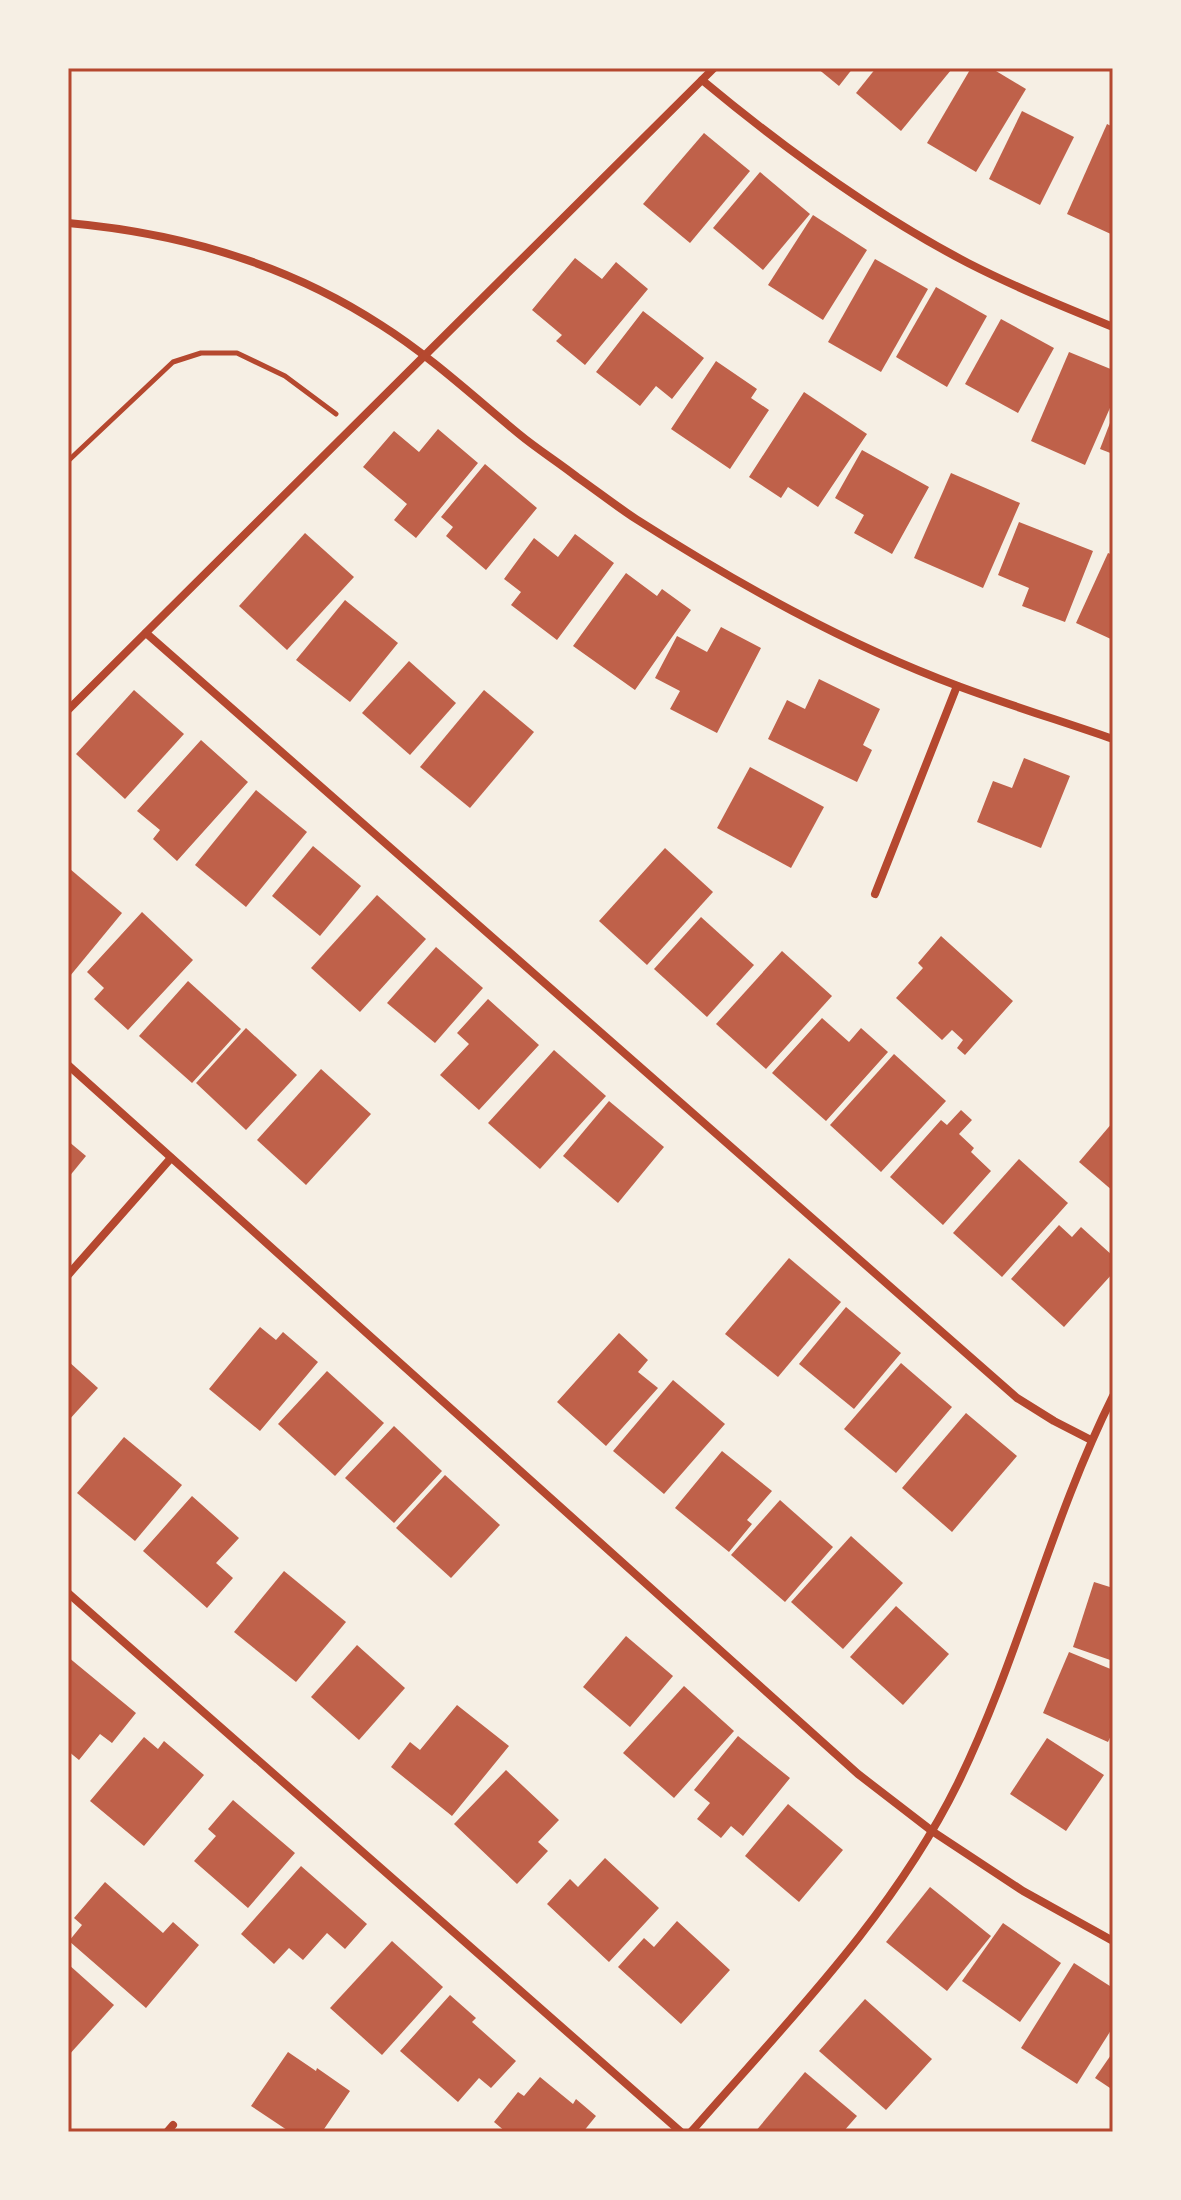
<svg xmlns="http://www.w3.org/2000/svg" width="1181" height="2200" viewBox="0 0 1181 2200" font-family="Montserrat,sans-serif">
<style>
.building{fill:#bf614a}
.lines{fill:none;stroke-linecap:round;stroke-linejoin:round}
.path{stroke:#b5482f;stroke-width:5}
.minor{stroke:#b5482f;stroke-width:8}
.neatline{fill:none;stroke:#b5482f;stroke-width:3}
</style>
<rect width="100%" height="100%" fill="#f6efe4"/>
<g class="building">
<path d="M817,68H853L839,86Z"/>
<path d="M876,68H949L951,70L901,131L856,93Z"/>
<path d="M971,68H991L1026,89L976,172L927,143Z"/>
<path d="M1022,111L1074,137L1040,205L989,179Z"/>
<path d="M1107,124L1113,127V235L1067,214Z"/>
<path d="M704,133L750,171L690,243L643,204Z"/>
<path d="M760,172L810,214L763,270L713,228Z"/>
<path d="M813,215L867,250L823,320L768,285Z"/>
<path d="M575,258L602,279L616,262L648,289L585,365L556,341L562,335L532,310Z"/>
<path d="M875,259L928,289L881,372L828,342Z"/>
<path d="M936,287L987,316L947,387L896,357Z"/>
<path d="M643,311L704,358L672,399L656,386L640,406L596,372Z"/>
<path d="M1001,319L1054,348L1018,413L965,384Z"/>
<path d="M1069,352L1113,370V401L1085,465L1031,441Z"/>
<path d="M716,361L757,389L751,398L769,410L730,469L671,429Z"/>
<path d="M804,392L867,434L818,507L788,487L781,498L749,477Z"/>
<path d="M1113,415V454L1100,449Z"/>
<path d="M438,429L478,463L416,538L394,520L407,504L363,467L394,431L419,452Z"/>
<path d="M862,450L929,487L892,554L854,533L864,515L835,498Z"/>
<path d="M485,464L537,508L486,570L446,536L453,527L441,517Z"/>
<path d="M951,473L1020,503L983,588L914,558Z"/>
<path d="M1019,522L1093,551L1065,622L1022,606L1029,588L998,575Z"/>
<path d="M305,533L354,577L287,650L239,606Z"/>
<path d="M575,534L614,563L557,640L511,605L521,592L504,579L534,538L558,557Z"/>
<path d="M1108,553L1113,555V640L1076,623Z"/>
<path d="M626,573L657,596L662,589L691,610L635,690L573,646Z"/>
<path d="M345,600L398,643L350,702L296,660Z"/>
<path d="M721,627L761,648L717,733L670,709L680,691L655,678L677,636L707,652Z"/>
<path d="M409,661L456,703L410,755L362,713Z"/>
<path d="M819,679L880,709L863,745L872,750L857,782L768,739L787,700L805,709Z"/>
<path d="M134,690L184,734L125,799L76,754Z"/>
<path d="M484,690L534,732L470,808L420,767Z"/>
<path d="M201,740L248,782L177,861L153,839L160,830L137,811Z"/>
<path d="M1024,758L1070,776L1041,848L977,822L993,781L1012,788Z"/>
<path d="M750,767L824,807L791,868L717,828Z"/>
<path d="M256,790L307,832L246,907L195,865Z"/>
<path d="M313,846L361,886L320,936L272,896Z"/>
<path d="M665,848L713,892L647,965L599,921Z"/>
<path d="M70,869L122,913L70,976L68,974V871Z"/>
<path d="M377,895L426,939L360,1012L311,968Z"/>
<path d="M142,912L193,960L128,1030L94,999L104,988L87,972Z"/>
<path d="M701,917L754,965L707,1017L654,969Z"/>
<path d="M941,936L1013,1001L965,1055L957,1048L963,1040L952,1030L942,1040L896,998L923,968L918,963Z"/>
<path d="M436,947L483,988L435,1043L387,1003Z"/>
<path d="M782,951L832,996L766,1069L716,1024Z"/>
<path d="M188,981L241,1029L192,1083L139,1036Z"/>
<path d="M488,999L539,1045L479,1110L440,1075L469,1044L457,1033Z"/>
<path d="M822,1018L849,1042L861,1028L888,1052L826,1121L772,1073Z"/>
<path d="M246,1028L297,1075L246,1130L196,1083Z"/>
<path d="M554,1050L606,1096L540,1169L488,1123Z"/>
<path d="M894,1054L946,1101L881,1172L830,1125Z"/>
<path d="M321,1069L371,1114L306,1185L257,1140Z"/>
<path d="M609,1101L664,1147L618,1203L563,1156Z"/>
<path d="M961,1110L972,1120L959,1134L974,1148L971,1152L991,1171L943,1225L890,1177L941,1120L947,1125Z"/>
<path d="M1113,1122V1191L1079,1162Z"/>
<path d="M68,1141L86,1156L68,1178Z"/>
<path d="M1019,1159L1068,1203L1002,1277L953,1233Z"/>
<path d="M1059,1225L1072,1237L1081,1227L1113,1256V1273L1064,1327L1011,1279Z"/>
<path d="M789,1258L841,1302L778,1377L725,1334Z"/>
<path d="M846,1307L901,1353L854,1409L799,1364Z"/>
<path d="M260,1327L276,1340L283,1332L318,1362L260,1431L209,1389Z"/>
<path d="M619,1333L648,1360L638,1372L658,1388L606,1446L557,1402Z"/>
<path d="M68,1361L98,1388L68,1421Z"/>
<path d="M901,1363L952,1407L896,1473L844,1429Z"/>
<path d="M327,1371L384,1423L335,1476L278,1424Z"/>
<path d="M673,1380L725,1424L664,1494L613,1451Z"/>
<path d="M966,1413L1017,1456L952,1532L902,1488Z"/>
<path d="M394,1426L442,1471L394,1523L345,1478Z"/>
<path d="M124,1437L182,1485L135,1541L77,1493Z"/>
<path d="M722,1451L772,1491L747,1520L752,1524L729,1552L675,1508Z"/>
<path d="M445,1475L500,1525L451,1578L396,1528Z"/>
<path d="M192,1496L239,1538L216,1563L233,1578L207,1608L143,1551Z"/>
<path d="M780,1500L833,1547L785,1602L731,1555Z"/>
<path d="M851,1536L903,1583L843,1649L791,1602Z"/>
<path d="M284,1571L346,1622L296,1682L234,1632Z"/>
<path d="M1094,1582L1113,1588V1661L1073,1647Z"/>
<path d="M896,1606L949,1654L903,1705L850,1657Z"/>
<path d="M626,1636L673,1676L630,1727L583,1687Z"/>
<path d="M357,1645L405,1688L359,1740L311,1697Z"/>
<path d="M1069,1652L1113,1670V1731L1108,1742L1043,1713Z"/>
<path d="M68,1657L136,1713L112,1743L100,1734L79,1760L68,1751Z"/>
<path d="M684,1686L734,1731L674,1798L623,1753Z"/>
<path d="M457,1705L509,1746L452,1816L391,1767L410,1742L420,1750Z"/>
<path d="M738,1736L790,1778L743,1836L731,1826L721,1838L697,1819L710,1803L694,1790Z"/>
<path d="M144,1737L158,1749L164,1741L204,1775L144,1846L90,1801Z"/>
<path d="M1047,1738L1104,1775L1066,1831L1010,1794Z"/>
<path d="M506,1770L559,1820L538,1842L548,1851L517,1884L454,1824Z"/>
<path d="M233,1800L295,1853L248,1908L194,1861L216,1836L208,1829Z"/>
<path d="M788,1804L843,1850L799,1902L745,1856Z"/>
<path d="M605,1858L659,1908L609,1962L547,1904L570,1879L578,1887Z"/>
<path d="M301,1866L367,1924L345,1949L327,1933L303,1960L289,1948L274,1964L241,1934Z"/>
<path d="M105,1882L163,1933L173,1922L199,1945L146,2008L69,1941L82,1925L74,1918Z"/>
<path d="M930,1887L991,1936L947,1991L886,1942Z"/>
<path d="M677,1921L730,1970L681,2024L618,1967L644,1938L654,1947Z"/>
<path d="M1003,1923L1061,1963L1020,2022L962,1981Z"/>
<path d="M392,1941L443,1987L382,2055L330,2008Z"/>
<path d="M1074,1963L1113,1988V2027L1077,2084L1021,2048Z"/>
<path d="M68,1964L114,2005L68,2056Z"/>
<path d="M450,1995L476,2018L472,2022L516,2061L491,2088L479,2078L458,2102L400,2051Z"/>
<path d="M865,1999L932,2059L886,2110L819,2051Z"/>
<path d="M288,2052L316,2071L317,2068L350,2091L322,2132H290L251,2106Z"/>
<path d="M1113,2052V2090L1095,2078Z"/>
<path d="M805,2072L857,2116L843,2132H755Z"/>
<path d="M540,2077L573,2104L576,2099L596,2116L583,2132H506L494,2122L518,2092L524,2096Z"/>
</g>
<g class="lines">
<path class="path" d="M68,461L173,362L201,353H237L285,376L336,414"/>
<g class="minor">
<path d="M702,80C785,149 872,213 968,263C1015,287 1064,307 1113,327"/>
<path d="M68,223C180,233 286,263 381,325C430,356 474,397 519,434C537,449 558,462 577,477C597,491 616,506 636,519C738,584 845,644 958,686C1009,705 1061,721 1113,739"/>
<path d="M146,633L1017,1398L1054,1421L1091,1440"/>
<path d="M68,710L714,68"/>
<path d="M875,894L957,686"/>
<path d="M68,1065L858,1774L932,1831L1023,1891L1113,1941"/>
<path d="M68,1275L171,1158"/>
<path d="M68,1593L681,2132"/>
<path d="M167,2132L173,2125"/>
<path d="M691,2132C787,2022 893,1915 958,1783C1019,1658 1051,1520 1113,1396"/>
</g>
</g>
<rect width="1181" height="2200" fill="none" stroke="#f6efe4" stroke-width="140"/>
<rect x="70" y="70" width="1041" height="2060" class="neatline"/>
</svg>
